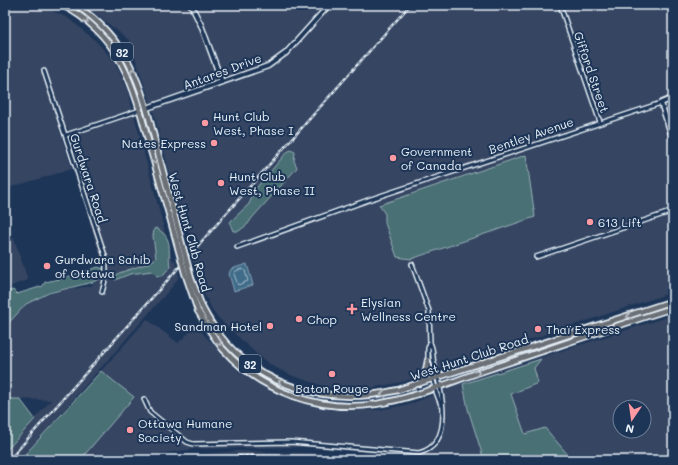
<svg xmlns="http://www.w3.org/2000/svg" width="678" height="465" viewBox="0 0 678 465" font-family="Mali,sans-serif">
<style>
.built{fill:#344562;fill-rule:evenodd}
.green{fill:#497074;stroke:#98b0b6}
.water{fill:#416c89;stroke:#84a1b5}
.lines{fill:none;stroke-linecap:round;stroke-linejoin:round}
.shore{stroke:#a5bccc;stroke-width:1}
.street-casing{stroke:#e8f1f8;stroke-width:6}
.secondary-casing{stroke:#e8f1f8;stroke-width:7}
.primary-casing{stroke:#e8f1f8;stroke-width:8}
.street{stroke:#1d3557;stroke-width:3}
.secondary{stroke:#1d3557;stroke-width:4}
.primary{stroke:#6b6f75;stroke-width:4.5}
.rail-casing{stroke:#e8f1f8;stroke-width:2.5}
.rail{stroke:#1d3557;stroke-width:1;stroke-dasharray:3;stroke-linecap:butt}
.primary-bridge-casing{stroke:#e8f1f8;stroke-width:8;stroke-linecap:butt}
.primary-bridge{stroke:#6b6f75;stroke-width:4.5}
.oneway{stroke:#b6bdc4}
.poi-dot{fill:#ff9aa2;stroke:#1d3557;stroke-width:1.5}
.labels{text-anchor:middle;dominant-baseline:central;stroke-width:4;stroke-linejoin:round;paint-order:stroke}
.shield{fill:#1d3557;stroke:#abb9c8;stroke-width:1}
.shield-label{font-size:11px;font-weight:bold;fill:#e8f1f8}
.street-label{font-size:12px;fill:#e8f1f8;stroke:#1d3557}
.poi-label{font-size:12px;fill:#e8f1f8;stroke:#1d3557;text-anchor:start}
</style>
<rect width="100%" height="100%" fill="#1d3557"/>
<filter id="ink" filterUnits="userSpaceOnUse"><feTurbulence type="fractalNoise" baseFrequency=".025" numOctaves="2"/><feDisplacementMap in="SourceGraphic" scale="8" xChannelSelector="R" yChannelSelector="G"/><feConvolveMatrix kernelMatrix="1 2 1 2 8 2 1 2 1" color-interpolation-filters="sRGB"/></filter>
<g filter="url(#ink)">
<g class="built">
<path d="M5,5H39L68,18L96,41L115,62L127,88L171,255L173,261L175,260L179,277L171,288L20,460H5V452L51,400L5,399V325L25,302L66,289L78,288L91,286L99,279L102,270L103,263L89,222L95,220L67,127L59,129L72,169L5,189Z"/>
<path d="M84,5H673V292L403,382L360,390L329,388L293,376L274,367L260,357L224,324L214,313L203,292L194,262L193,263L188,245L194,238L184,228L153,110L129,40Z"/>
<path d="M14,238L28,280L5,288V241Z"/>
<path d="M673,315V460H490L464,382ZM620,407H644V431H620Z"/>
<path d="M147,319L178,343L196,326L239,372L274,393L313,406L333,410H378L410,404L462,383L488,460H448L308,447L194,449L117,460H80L134,397L101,371Z"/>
<path d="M237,451L316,453L396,459L424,460H336L247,458L210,460H144Z"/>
</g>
<g class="green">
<path d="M291,150L295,152L294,161L297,167L296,169L252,218L248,224L239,231H233L230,223L231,221L249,204L257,187L287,152Z"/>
<path d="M526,155L535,217L411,259L397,257L385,223V214L379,205Z"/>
<path d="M156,228C175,239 167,249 170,267L162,276H157L152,271L130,274L115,280V276L119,273L149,263L156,258L153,236L154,229Z"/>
<path d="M98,267L104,269L100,279L93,282L49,293L26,304L5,327V292L13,290L17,294L43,286L45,282L60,279Z"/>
<path d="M541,359L534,368L538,383L511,394L525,434L545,428L569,456L610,460H484L468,409L463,384Z"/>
<path d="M101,371L134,397L80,460H20Z"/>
<path d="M5,399H20L35,419L5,452Z"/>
</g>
<path class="water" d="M247,264L253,285L234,291L229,274L231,269Z"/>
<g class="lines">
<path class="shore" d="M243,269L245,271L248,281L238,285L234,274L236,271Z"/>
<g class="street-casing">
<g id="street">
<path d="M560,5L600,122"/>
<path d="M44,71L105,256C107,269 106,280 102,292"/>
<path d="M66,135L140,110"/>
<path d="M237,247L371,199L661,103"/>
<path d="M536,257L673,211"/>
<path d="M412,264L429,311L430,343L428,348V360L436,392L441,405"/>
<path d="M144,399L150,412L187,442L193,444L291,442L419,453C456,444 441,388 434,363C432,356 434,350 430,343"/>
</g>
</g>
<g class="secondary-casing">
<g id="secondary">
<path d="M191,5L201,25L222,82"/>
<path d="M673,98L661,103L673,140"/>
<path d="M147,108L268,66L286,53L329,5"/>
</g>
</g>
<g class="primary-casing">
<g id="primary">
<path d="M62,5C120,34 134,86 149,144C156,167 162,191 169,214"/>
<path d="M76,5C128,40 141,84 155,141C161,164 167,187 173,210"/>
<path d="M202,307C240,382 319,409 398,390L673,301"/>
<path d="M198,311C206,324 213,337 223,349C260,391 320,413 376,404C415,398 452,381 489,369C550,349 611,327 673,308"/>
<path d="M420,383L425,375L428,360"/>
</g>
</g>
<use href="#street" class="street"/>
<use href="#secondary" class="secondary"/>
<use href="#primary" class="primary"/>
<g class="rail-casing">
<g id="rail">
<path d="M9,460L410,5"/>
<path d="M176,460C237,454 299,455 360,460"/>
</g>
</g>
<use href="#rail" class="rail"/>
<g class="primary-bridge-casing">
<g id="primary-bridge">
<path d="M173,210L191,278L202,307"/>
<path d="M169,214L185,273L198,311"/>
</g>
</g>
<use href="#primary-bridge" class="primary-bridge"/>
</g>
<defs><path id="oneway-chevron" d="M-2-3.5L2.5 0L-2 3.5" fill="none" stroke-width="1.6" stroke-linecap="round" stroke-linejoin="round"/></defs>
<g class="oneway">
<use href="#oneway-chevron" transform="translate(86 21) rotate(39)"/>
<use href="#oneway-chevron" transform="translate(133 71) rotate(-116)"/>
<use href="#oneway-chevron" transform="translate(154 161) rotate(75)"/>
<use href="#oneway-chevron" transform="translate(629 316) rotate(161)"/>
<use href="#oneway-chevron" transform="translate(219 343) rotate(52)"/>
<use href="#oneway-chevron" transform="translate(477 373) rotate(-19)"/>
<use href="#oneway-chevron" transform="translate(281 382) rotate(-157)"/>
<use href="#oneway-chevron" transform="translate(383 394) rotate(169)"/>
</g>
</g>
<g class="poi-dot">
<circle cx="205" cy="123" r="4"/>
<circle cx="214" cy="143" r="4"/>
<circle cx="393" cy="158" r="4"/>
<circle cx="221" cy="183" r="4"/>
<circle cx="590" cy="222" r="4"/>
<circle cx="47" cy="266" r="4"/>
<path d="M350 303h4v4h4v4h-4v4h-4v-4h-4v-4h4z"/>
<circle cx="299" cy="319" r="4"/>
<circle cx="270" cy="326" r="4"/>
<circle cx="538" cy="329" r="4"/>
<circle cx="332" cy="374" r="4"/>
<circle cx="130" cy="430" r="4"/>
</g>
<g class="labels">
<g class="shield">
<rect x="111" y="43" width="22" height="18" rx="3"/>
<rect x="239" y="355" width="22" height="18" rx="3"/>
</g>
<g class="shield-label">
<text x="122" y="52">32</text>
<text x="250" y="364">32</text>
</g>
<g class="street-label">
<text transform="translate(222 71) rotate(-20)">Antares Drive</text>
<text transform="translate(592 72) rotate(71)">Gifford Street</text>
<text transform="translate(531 135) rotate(-19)">Bentley Avenue</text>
<text transform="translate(89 178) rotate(72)">Gurdwara Road</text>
<text transform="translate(190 232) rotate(74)">West Hunt Club Road</text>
<text transform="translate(469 357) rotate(-18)">West Hunt Club Road</text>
</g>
<g class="poi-label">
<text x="213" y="116">Hunt Club<tspan x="213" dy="14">West, Phase I</tspan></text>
<text x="206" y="143" text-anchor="end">Nates Express</text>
<text x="401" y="151">Government<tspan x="401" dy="14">of Canada</tspan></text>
<text x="229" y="176">Hunt Club<tspan x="229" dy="14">West, Phase II</tspan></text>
<text x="598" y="222">613 Lift</text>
<text x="55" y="259">Gurdwara Sahib<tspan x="55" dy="14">of Ottawa</tspan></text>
<text x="361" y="302">Elysian<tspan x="361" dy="14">Wellness Centre</tspan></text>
<text x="307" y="319">Chop</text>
<text x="262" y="326" text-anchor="end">Sandman Hotel</text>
<text x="546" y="329">Thaï Express</text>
<text x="332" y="388" text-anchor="middle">Baton Rouge</text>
<text x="138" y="423">Ottawa Humane<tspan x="138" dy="14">Society</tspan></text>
</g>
</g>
<rect width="678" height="465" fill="none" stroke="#1d3557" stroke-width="20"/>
<rect x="10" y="10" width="658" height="445" fill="none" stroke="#e8f1f8" stroke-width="1.5" filter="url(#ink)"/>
<g transform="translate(632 419) rotate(193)"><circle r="19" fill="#1d3557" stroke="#6e8097"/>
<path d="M0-3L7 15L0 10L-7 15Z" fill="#ff9aa2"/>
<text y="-6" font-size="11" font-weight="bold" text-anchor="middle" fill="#e8f1f8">N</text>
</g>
</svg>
